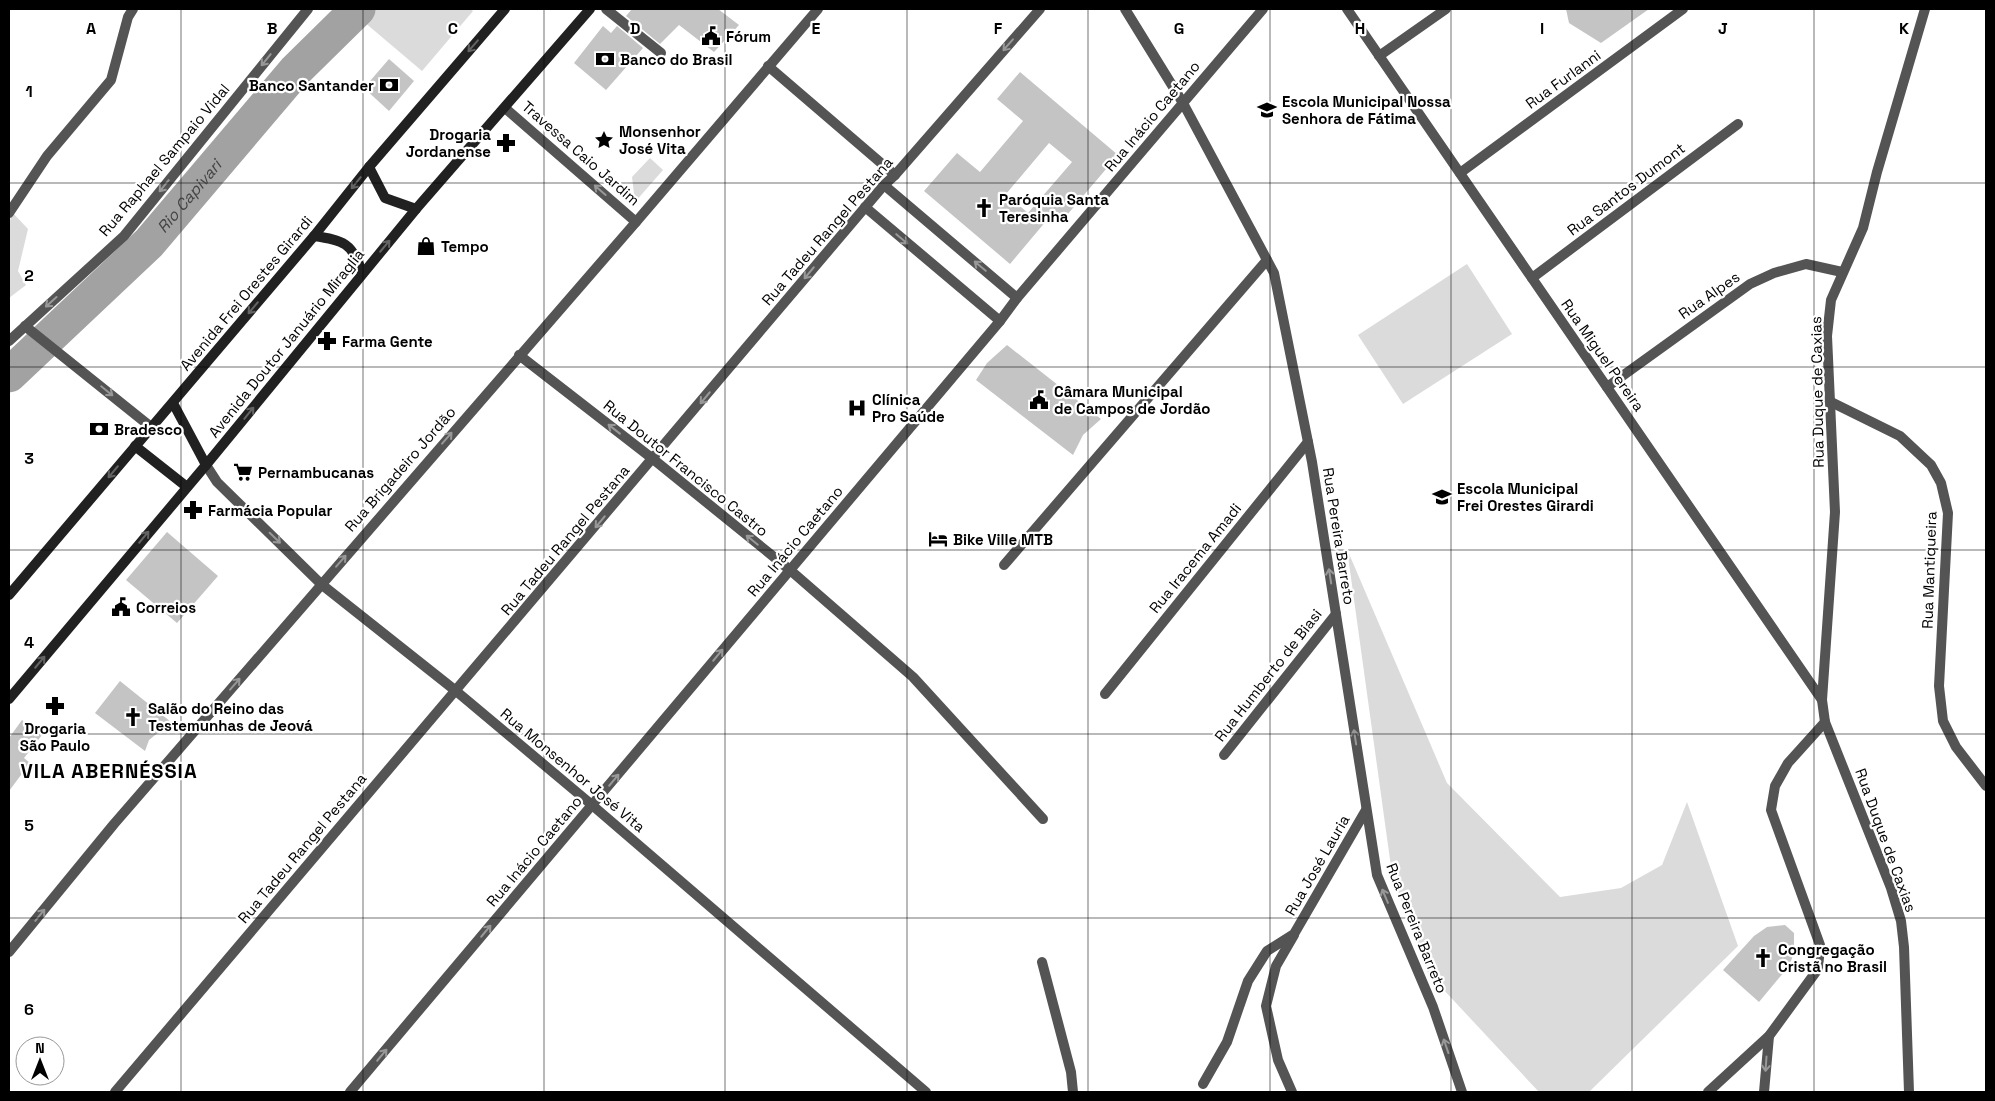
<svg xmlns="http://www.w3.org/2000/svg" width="1995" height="1101" viewBox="0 0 1995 1101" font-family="'Space Grotesk',sans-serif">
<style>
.green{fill:#dbdbdb}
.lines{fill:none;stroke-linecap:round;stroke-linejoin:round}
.river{stroke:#a2a2a2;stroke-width:35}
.building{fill:#c4c4c4;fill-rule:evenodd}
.minor{stroke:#545454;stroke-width:10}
.secondary{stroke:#212121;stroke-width:10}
.oneway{stroke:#989898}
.oneway2{stroke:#646464}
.grid{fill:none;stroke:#000;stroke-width:1;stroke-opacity:0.55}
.labels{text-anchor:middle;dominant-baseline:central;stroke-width:4.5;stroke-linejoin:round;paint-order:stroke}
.poi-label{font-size:15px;font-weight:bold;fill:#000;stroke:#fff;text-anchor:start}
.street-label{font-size:15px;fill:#000;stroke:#fff}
.water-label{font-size:16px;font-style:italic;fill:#434343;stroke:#fff}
.district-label{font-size:20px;font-weight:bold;letter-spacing:1px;fill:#000;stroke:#fff}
.grid-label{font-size:16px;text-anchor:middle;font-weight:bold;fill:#000;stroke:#fff;stroke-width:4.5;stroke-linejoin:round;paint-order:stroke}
</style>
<rect width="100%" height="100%" fill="#fff"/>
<g class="green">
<path d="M374,9H470L473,11L422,71L363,21Z"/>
<path d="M650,158L663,170L635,202L632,177Z"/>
<path d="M12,212L28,229L18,271L26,285L9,298V226Z"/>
<path d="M1467,264L1512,334L1403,404L1358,335Z"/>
<path d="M1347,549L1447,783L1560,897L1621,888L1662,865L1687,802L1738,946L1589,1092H1539L1428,973L1392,874Z"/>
</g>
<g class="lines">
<path class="river" id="s1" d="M9,375L149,243L295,71L358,9"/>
</g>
<g class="building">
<path d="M632,9H718L739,25L714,52L679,25L660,44L626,16Z"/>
<path d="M1566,9H1649L1601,43L1569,23Z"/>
<path d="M603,26L611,33L617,26L643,48L606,90L574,63Z"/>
<path d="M389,59L414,81L389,111L364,88Z"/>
<path d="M1020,72L1118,155L1061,222L1052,214L1010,264L924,191L957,153L980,172L1023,121L997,99ZM1049,143L1072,162L1028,213L1006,194Z"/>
<path d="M1007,345L1101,419L1083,435L1073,455L976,380L987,363Z"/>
<path d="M167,532L218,576L177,623L126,580Z"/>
<path d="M120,681L171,722L149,740L145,751L95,713Z"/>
<path d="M22,720L42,735L24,758L30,763L9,791V738Z"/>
<path d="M1785,925L1794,933V953L1789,966L1759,1002L1723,970L1754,936L1767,927Z"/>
</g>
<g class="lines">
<g class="minor">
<path d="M606,9L661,53"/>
<path d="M1125,9L1183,103L1274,273L1312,462L1377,875L1433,1007L1462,1092"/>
<path d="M1347,9L1822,700L1825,722L1891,888L1901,921L1904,947L1909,1092"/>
<path d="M1379,56L1446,9"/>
<path d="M768,66L895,175"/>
<path d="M505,108L636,222"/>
<path d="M1460,173L1683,9"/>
<path d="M884,185L1017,298"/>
<path d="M865,207L1000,321"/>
<path d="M9,213L47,156L111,80L128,17L133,9"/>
<path d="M1532,278L1738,124"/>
<path d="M25,326L151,427"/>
<path d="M9,341L124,236L308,9"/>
<path d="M519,355L653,459L790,570L913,677L1043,819"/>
<path d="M1607,387L1750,284L1774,273L1806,264L1842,272"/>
<path d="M1829,401L1900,436L1931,465L1941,483L1948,513L1939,686L1943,721L1956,747L1986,786"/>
<path d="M206,465L217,482L321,584L456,691L592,805L926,1092"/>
<path d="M1004,565L1267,260"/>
<path d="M1105,694L1308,442"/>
<path d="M1822,700L1835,512L1827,336L1831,300L1863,228L1877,172L1925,9"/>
<path d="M1224,755L1336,614"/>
<path d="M9,952L114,824L636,222L818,9"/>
<path d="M1042,962L1071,1072L1073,1092"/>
<path d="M1203,1084L1227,1042L1248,981L1267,951L1294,934L1366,810"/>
<path d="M115,1092L884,185L895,175L1040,9"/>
<path d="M350,1092L1000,321L1017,298L1263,9"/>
<path d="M1292,1092L1278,1060L1266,1006L1276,966L1294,935"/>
<path d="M1708,1092L1769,1036L1818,969L1820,945L1771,810L1775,786L1788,763L1825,722"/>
<path d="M1764,1092L1769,1036"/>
</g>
<g class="secondary">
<path d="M369,167L385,198L416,209"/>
<path d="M314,236C343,240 353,243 362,273"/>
<path d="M173,403L206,465"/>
<path d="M135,446L187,487"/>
<path d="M9,595L314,236L369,167L505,9"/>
<path d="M9,699L206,465L416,209L590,9"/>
</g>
</g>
<defs><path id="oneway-shaft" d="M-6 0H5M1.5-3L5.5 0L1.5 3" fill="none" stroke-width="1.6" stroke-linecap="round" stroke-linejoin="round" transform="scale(1.25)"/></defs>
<g class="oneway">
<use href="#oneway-shaft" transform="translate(1008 45) rotate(131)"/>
<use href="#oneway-shaft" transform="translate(266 60) rotate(129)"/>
<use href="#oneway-shaft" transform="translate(164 186) rotate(129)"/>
<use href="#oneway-shaft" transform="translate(600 190) rotate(-139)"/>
<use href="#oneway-shaft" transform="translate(902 239) rotate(40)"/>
<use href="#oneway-shaft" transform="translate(980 266) rotate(-140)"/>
<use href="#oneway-shaft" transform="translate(809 273) rotate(130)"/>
<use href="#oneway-shaft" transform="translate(51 302) rotate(138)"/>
<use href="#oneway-shaft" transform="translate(107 391) rotate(39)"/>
<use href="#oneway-shaft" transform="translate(705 398) rotate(130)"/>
<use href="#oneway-shaft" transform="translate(614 429) rotate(-142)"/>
<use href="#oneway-shaft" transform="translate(447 438) rotate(-49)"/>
<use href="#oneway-shaft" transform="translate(600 522) rotate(130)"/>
<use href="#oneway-shaft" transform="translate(275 538) rotate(44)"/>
<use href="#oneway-shaft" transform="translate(752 540) rotate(-141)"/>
<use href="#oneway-shaft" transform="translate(341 561) rotate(-49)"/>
<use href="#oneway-shaft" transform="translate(1330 576) rotate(-99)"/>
<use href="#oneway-shaft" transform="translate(718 655) rotate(-50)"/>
<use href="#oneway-shaft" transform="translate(235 684) rotate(-49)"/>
<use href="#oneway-shaft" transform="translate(1355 737) rotate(-99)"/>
<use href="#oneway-shaft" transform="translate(614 780) rotate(-50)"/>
<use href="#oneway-shaft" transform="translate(1385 896) rotate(-113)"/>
<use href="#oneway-shaft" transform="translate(40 915) rotate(-51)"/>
<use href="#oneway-shaft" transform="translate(486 931) rotate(-50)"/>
<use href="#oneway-shaft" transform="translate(1446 1046) rotate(-109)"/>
<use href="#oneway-shaft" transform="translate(382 1055) rotate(-50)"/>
<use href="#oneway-shaft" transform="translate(1766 1064) rotate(94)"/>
</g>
<g class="oneway2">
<use href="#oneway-shaft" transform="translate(473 46) rotate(131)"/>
<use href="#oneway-shaft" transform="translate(356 183) rotate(129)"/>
<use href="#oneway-shaft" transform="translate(385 246) rotate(-50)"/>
<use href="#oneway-shaft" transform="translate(253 308) rotate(130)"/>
<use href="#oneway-shaft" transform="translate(249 413) rotate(-51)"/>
<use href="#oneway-shaft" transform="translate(113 472) rotate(130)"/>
<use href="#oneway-shaft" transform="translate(144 537) rotate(-50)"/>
<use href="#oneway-shaft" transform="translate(40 662) rotate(-50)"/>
</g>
<path class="grid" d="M181,9V1092M363,9V1092M544,9V1092M725,9V1092M907,9V1092M1088,9V1092M1270,9V1092M1451,9V1092M1632,9V1092M1814,9V1092M9,183H1986M9,367H1986M9,550H1986M9,734H1986M9,918H1986"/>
<defs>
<g id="civic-bare" transform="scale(1.5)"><path d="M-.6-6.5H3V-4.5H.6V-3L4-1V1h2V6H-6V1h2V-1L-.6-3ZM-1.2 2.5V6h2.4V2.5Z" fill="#000" stroke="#fff" stroke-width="2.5" paint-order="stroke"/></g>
<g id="bank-bare" transform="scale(1.5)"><path d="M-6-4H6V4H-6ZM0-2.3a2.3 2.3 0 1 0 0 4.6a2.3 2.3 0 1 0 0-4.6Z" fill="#000" stroke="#fff" stroke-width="2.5" paint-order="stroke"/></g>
<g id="school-bare" transform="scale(1.5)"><path d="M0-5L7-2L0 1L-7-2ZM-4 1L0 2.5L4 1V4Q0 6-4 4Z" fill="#000" stroke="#fff" stroke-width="2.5" paint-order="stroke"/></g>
<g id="sight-bare" transform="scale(1.5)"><path d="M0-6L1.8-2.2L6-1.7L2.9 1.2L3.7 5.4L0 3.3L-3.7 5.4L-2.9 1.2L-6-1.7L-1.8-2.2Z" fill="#000" stroke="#fff" stroke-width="2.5" paint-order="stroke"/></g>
<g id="pharmacy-bare" transform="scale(1.5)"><path d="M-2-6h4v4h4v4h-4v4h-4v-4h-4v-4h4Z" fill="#000" stroke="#fff" stroke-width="2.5" paint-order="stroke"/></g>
<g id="church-bare" transform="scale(1.5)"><path d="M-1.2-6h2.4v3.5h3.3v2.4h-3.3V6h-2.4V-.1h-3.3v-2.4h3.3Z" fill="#000" stroke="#fff" stroke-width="2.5" paint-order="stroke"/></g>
<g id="shop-bare" transform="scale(1.5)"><path d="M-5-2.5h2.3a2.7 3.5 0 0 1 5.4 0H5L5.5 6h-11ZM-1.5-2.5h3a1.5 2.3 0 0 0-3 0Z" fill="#000" stroke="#fff" stroke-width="2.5" paint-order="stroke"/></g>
<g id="hospital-bare" transform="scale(1.5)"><path d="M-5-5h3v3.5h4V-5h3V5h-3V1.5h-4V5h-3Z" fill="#000" stroke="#fff" stroke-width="2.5" paint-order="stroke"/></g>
<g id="supermarket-bare" transform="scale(1.5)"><path d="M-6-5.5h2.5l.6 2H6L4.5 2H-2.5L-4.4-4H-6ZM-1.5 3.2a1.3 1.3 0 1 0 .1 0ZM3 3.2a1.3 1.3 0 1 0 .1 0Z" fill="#000" stroke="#fff" stroke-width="2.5" paint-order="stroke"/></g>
<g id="hotel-bare" transform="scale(1.5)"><path d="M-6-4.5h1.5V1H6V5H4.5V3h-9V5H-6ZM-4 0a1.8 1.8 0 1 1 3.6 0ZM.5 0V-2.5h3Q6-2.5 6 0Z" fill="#000" stroke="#fff" stroke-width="2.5" paint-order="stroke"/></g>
</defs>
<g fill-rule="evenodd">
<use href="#civic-bare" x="711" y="36"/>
<use href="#bank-bare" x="605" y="59"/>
<use href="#bank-bare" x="389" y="85"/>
<use href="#school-bare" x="1267" y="110"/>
<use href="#sight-bare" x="604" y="140"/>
<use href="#pharmacy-bare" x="506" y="143"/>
<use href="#church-bare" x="984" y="208"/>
<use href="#shop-bare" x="426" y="246"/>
<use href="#pharmacy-bare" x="327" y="341"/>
<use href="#civic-bare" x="1039" y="400"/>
<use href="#hospital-bare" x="857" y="408"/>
<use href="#bank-bare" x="99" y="429"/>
<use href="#supermarket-bare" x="243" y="472"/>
<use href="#school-bare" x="1442" y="497"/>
<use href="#pharmacy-bare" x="193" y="510"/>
<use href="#hotel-bare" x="938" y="539"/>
<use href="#civic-bare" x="121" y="607"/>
<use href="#pharmacy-bare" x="55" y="706"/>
<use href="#church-bare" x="133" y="717"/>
<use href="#church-bare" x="1763" y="958"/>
</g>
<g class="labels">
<g class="poi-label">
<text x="726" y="36">Fórum</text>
<text x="620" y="59">Banco do Brasil</text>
<text x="374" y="85" text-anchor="end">Banco Santander</text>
<text x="1282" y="101">Escola Municipal Nossa<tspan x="1282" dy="17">Senhora de Fátima</tspan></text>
<text x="619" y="131">Monsenhor<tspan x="619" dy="17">José Vita</tspan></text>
<text x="491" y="134" text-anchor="end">Drogaria<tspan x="491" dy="17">Jordanense</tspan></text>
<text x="999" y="199">Paróquia Santa<tspan x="999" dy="17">Teresinha</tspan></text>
<text x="441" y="246">Tempo</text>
<text x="342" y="341">Farma Gente</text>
<text x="1054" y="391">Câmara Municipal<tspan x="1054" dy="17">de Campos de Jordão</tspan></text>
<text x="872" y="399">Clínica<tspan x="872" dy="17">Pro Saúde</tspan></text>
<text x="114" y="429">Bradesco</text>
<text x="258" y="472">Pernambucanas</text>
<text x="1457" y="488">Escola Municipal<tspan x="1457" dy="17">Frei Orestes Girardi</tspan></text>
<text x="208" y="510">Farmácia Popular</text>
<text x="953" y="539">Bike Ville MTB</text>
<text x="136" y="607">Correios</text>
<text x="148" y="708">Salão do Reino das<tspan x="148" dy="17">Testemunhas de Jeová</tspan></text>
<text x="55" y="728" text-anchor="middle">Drogaria<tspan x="55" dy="17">São Paulo</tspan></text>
<text x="1778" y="949">Congregação<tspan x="1778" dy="17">Cristã no Brasil</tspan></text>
</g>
<g class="street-label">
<text transform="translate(1563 79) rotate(-36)">Rua Furlanni</text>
<text transform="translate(1152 116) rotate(-50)">Rua Inácio Caetano</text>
<text transform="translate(581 153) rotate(41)">Travessa Caio Jardim</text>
<text transform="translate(164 160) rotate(-50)">Rua Raphael Sampaio Vidal</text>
<text transform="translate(1626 189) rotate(-37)">Rua Santos Dumont</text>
<text transform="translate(827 231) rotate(-49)">Rua Tadeu Rangel Pestana</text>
<text transform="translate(246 293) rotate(-50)">Avenida Frei Orestes Girardi</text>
<text transform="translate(1709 295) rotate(-35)">Rua Alpes</text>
<text transform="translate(286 343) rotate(-51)">Avenida Doutor Januário Miraglia</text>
<text transform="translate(1603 355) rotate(55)">Rua Miguel Pereira</text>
<text transform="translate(1817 392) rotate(-91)">Rua Duque de Caxias</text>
<text transform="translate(686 468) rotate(39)">Rua Doutor Francisco Castro</text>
<text transform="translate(400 469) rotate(-49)">Rua Brigadeiro Jordão</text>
<text transform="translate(1339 536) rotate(81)">Rua Pereira Barreto</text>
<text transform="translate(565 540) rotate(-50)">Rua Tadeu Rangel Pestana</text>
<text transform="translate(795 541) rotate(-50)">Rua Inácio Caetano</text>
<text transform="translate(1195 558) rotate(-51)">Rua Iracema Amadi</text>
<text transform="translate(1929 570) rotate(-88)">Rua Mantiqueira</text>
<text transform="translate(1268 675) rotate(-52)">Rua Humberto de Biasi</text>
<text transform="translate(573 770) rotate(40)">Rua Monsenhor José Vita</text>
<text transform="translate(1886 840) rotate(70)">Rua Duque de Caxias</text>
<text transform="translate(302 848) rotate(-50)">Rua Tadeu Rangel Pestana</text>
<text transform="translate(534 851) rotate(-50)">Rua Inácio Caetano</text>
<text transform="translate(1317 865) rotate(-60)">Rua José Lauria</text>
<text transform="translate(1417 928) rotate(68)">Rua Pereira Barreto</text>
</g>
<g class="water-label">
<text stroke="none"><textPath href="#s1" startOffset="254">Rio Capivari</textPath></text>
</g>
<g class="district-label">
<text x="109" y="771">VILA ABERNÉSSIA</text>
</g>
</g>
<g class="grid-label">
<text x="91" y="34">A</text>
<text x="272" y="34">B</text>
<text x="453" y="34">C</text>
<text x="635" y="34">D</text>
<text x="816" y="34">E</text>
<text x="998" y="34">F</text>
<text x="1179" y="34">G</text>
<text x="1360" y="34">H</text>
<text x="1542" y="34">I</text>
<text x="1723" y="34">J</text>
<text x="1904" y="34">K</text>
<text x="29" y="97">1</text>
<text x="29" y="281">2</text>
<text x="29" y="464">3</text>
<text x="29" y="648">4</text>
<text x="29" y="831">5</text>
<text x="29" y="1015">6</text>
</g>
<rect width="1995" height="1101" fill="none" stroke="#000000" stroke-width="20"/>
<g transform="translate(40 1061)"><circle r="24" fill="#ffffff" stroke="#999999"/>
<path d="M0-4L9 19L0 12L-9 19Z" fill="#000000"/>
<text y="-8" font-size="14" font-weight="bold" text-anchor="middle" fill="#000000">N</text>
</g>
</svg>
